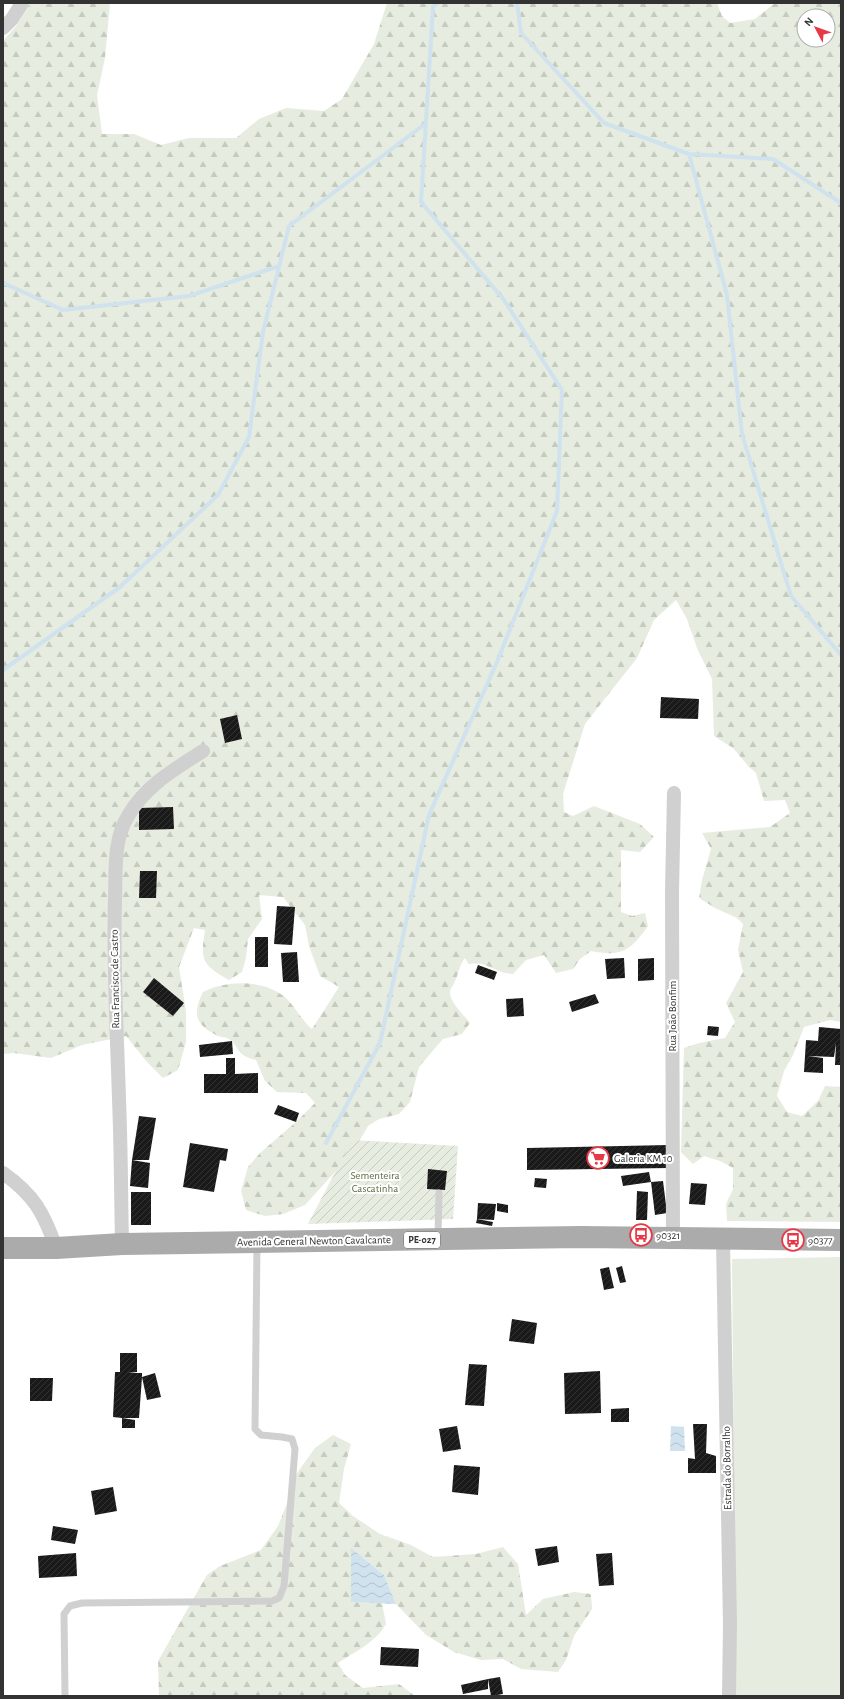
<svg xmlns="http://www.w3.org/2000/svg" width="844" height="1699" viewBox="0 0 844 1699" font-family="'Alegreya Sans',sans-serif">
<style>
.forest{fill:url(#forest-firs);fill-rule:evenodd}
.garden{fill:url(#garden-furrows)}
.pitch{fill:#e6ecdf}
.water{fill:url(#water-waves)}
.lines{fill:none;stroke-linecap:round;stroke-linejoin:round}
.stream{stroke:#cfe2ee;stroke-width:4}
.building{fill:url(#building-hatch)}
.service{stroke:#d0d0d0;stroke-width:7}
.minor{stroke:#d0d0d0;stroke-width:14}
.primary{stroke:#ababab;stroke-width:22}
.labels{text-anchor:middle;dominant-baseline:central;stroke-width:4;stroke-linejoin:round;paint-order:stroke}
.shield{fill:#fff;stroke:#707070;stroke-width:1}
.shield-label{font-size:10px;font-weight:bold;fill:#333}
.street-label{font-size:11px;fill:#333;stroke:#fff}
.poi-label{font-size:11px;fill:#333;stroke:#fff;text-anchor:start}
.park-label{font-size:11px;fill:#56703f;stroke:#fff}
</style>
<defs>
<pattern id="forest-firs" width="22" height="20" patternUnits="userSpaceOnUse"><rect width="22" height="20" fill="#e6ecdf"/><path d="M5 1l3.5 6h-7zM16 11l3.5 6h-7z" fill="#c6cbc0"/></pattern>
<pattern id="garden-furrows" width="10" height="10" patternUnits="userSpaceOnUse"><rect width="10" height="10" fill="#e6ecdf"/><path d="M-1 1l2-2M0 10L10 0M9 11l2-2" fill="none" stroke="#c6cbc0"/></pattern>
<pattern id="water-waves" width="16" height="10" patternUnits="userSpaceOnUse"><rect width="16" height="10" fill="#cfe2ee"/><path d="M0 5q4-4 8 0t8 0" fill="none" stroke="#b2c2cd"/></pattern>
<pattern id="building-hatch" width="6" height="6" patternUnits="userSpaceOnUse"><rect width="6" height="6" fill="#1a1a1a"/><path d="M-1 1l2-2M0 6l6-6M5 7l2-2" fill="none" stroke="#333"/></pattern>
</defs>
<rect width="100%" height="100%" fill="#fff"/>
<g class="forest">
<path d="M30,3H110L105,58L97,95L102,134H134L161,145L189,138H236L259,119L286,108L324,111L342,99L374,44L387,3H717L722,16L730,23L755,19L775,3H841V1022L830,1020L804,1027L793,1055L784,1071L777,1096L787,1112L802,1116L818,1101L825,1086L841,1087V1222L727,1221L726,1204L733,1189V1168L720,1161L704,1156L693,1164L681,1152L684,1048L699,1043L725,1038L735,1022L726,1003L743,972L738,950L743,924L737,918L715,908L699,898L702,880L711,849L702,833L770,827L790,813L785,800L764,801L756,773L749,767L733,748L714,736L712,679L697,648L687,619L676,600L654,620L637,658L585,724L563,794L564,812L573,816L594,806L640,824L654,837L640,852L621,850V912L632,916L645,913L648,926C630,951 622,957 591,951L580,959L573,969L556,973L544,955L526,960L513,974C495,973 488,961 469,964L465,958C459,965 459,973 455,981C454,985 450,988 450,992C449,1001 464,1015 470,1023L462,1034L443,1039L419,1067L410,1102L399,1114L379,1119L368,1126L353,1152L305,1205L283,1214L265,1216L246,1210L241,1191L248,1167L260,1153L296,1122L315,1103L306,1093L277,1092L265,1081L256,1060C252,1059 245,1057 242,1054C237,1050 236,1044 230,1040C226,1036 220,1038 216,1035C194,1024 193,1012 203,992C227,980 265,979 286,998C296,1008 302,1021 312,1029L339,987L320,976L309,946L305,925L283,897L259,895L262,919L248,939L246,958L242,972L229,980C202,965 200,960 205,930L194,928L179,967L186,1012V1042L178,1070L163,1078L147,1062L126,1036L82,1045L51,1058L14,1053L3,1054V41L17,25ZM804,16H828V40H804Z"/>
<path d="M333,1435L351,1444L344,1469L339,1503L353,1516L380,1534L411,1545L433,1557L476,1554L503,1547L518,1564L526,1615L543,1599L574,1592L591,1594L592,1609L574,1636L566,1660L558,1672L521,1669L503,1659L481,1660L454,1652L426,1635L396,1604L384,1575L352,1549L351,1602L382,1603L386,1624C375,1643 356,1651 338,1663L345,1675L363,1688L399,1684L415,1696H159L158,1661L207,1575L220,1566L261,1550L278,1526L288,1501L295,1476L315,1448Z"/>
</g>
<path class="garden" d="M352,1140L458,1146L453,1219L308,1224Z"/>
<path class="pitch" d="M841,1257V1696H736L732,1259Z"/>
<g class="water">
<path d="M671,1426L684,1427L685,1451H670Z"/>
<path d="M351,1548L384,1575L396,1604L351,1602Z"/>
</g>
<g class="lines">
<g class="stream">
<path d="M517,3L521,33L604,123L689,154L773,159L841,203"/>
<path d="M689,154L727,295L742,434L791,596L841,655"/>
<path d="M3,283L63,310L189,296L279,266"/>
<path d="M3,670L120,587L218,495L249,437L263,332L289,226L425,124"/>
<path d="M326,1143L380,1043L429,815L497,662L557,511L562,390L504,300L421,202L433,7L437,3"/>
</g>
</g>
<g class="building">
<path d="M661,697L699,699L698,719L660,718Z"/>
<path d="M237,715L242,739L225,743L220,719Z"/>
<path d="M173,807L174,829L139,830V808Z"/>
<path d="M140,871H157L156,898H139Z"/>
<path d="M277,906L295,907L292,945L274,944Z"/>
<rect x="255" y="937" width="13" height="30"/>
<path d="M297,952L299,982H283L281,953Z"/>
<path d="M624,958L625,978L607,979L605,959Z"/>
<path d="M654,958V980L638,981V959Z"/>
<path d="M478,965L497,972L494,980L475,973Z"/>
<path d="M154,978L184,1003L173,1016L143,992Z"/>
<path d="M595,994L599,1003L572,1012L569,1002Z"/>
<path d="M523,998L524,1016L507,1017L506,999Z"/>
<path d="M708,1026L719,1027L718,1036L707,1035Z"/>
<path d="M819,1027L841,1029V1065H835L836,1043L834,1057L808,1056L823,1058V1073L804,1072L806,1040L818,1041Z"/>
<path d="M232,1041L233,1054L200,1057L199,1045Z"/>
<path d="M226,1058H235V1074L258,1073V1093H204V1074H226Z"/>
<path d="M278,1105L299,1113L296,1122L274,1114Z"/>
<path d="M139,1116L156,1118L149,1160H132Z"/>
<path d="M190,1143L228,1149L226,1161L220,1160L214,1192L183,1187Z"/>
<path d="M669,1145V1168L527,1170V1148Z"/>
<path d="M132,1160L150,1163L148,1188L130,1186Z"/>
<path d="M428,1169L447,1171L445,1190L427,1189Z"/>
<path d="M649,1172L651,1182L623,1186L621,1176Z"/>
<path d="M535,1178L547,1179L546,1188L534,1187Z"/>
<path d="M663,1181L667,1213L655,1215L651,1182Z"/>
<path d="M691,1183L707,1184L705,1205L689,1204Z"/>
<path d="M637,1191L648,1192L647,1220H636Z"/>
<rect x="131" y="1192" width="20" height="33"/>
<path d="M478,1203L496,1204L494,1220L477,1219Z"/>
<path d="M497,1203L508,1205V1213L497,1211Z"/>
<path d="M477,1219L493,1222L492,1226L476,1223Z"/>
<path d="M622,1266L626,1282L620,1283L616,1268Z"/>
<path d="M609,1267L614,1288L604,1290L600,1269Z"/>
<path d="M512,1319L537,1323L534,1344L509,1341Z"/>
<path d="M120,1353H137V1372L128,1373H142V1377L155,1373L161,1397L147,1400L142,1377L139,1418H122L135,1420V1428H122V1418L113,1417L115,1372H120Z"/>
<path d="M469,1364L487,1365L484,1406L465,1405Z"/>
<path d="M600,1371L601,1413L565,1414L564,1373Z"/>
<path d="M30,1378H53L52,1401H30Z"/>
<path d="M629,1408V1422H611V1409Z"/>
<path d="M693,1424H707L706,1453L716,1456V1473H688V1458L695,1459Z"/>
<path d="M457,1426L461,1449L443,1452L439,1429Z"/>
<path d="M454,1465L480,1467L478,1495L452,1492Z"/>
<path d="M113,1487L117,1511L95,1515L91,1491Z"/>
<path d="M53,1526L78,1530L75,1544L51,1540Z"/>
<path d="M557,1546L559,1562L538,1566L535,1549Z"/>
<path d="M76,1553L77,1576L39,1578L38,1556Z"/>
<path d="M612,1553L614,1585L599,1586L596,1554Z"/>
<path d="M381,1647L419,1649L418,1667L380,1665Z"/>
<path d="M500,1677L503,1694L491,1696L488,1679Z"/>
<path d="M488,1679V1689L463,1694L461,1685Z"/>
</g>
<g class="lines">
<g class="service">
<path d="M438,1237L439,1193"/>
<path d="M65,1696L64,1614L70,1606L82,1603L272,1601L279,1598L284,1586L295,1449L292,1439L282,1437L261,1435L255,1429L257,1244"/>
</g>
<g class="minor">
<path d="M3,28L12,19L22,3"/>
<path d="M3,1173C34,1195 44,1213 56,1248"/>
<path d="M673,1238L672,892L674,793"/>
<path d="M723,1240L730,1624L729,1696"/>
<path d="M122,1244C121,1196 121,1147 119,1099C117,1032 113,966 115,899C116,871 113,840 128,816C145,786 175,769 203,751"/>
</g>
<path class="primary" d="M3,1248H56L122,1244L581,1237L841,1240"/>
</g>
<defs>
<g id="supermarket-ring" transform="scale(1.15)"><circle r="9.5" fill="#fff" stroke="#e63946" stroke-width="1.5"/><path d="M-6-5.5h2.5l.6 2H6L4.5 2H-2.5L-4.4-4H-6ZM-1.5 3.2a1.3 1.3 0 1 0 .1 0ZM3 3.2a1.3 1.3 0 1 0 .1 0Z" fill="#e63946"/></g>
<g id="bus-ring" transform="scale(1.15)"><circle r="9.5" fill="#fff" stroke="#e63946" stroke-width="1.5"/><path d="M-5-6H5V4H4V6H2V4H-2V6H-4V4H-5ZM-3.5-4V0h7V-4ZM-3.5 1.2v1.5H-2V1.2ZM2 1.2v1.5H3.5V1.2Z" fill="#e63946"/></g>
</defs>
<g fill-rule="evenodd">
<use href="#supermarket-ring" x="598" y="1158"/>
<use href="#bus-ring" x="641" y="1235"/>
<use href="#bus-ring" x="793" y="1240"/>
</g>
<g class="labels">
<rect class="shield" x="404" y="1232" width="36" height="16" rx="3"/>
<g class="shield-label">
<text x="422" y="1240">PE-027</text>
</g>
<g class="street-label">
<text transform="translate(115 979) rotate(-91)">Rua Francisco de Castro</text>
<text transform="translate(672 1016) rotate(-90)">Rua João Bonfim</text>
<text transform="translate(314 1241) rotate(-1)">Avenida General Newton Cavalcante</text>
<text transform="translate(727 1468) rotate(-91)">Estrada do Borralho</text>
</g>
<g class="poi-label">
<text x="614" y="1158">Galeria KM 10</text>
<text x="656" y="1235">90321</text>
<text x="808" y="1240">90377</text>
</g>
<g class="park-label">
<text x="375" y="1175">Sementeira<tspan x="375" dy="13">Cascatinha</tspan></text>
</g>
</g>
<rect width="844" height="1699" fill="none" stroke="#333333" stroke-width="8"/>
<g transform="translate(816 28) rotate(311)"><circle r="19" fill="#ffffff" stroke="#adadad"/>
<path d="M0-3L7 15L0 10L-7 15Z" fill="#e63946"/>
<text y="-6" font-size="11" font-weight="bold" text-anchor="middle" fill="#333333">N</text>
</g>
</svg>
